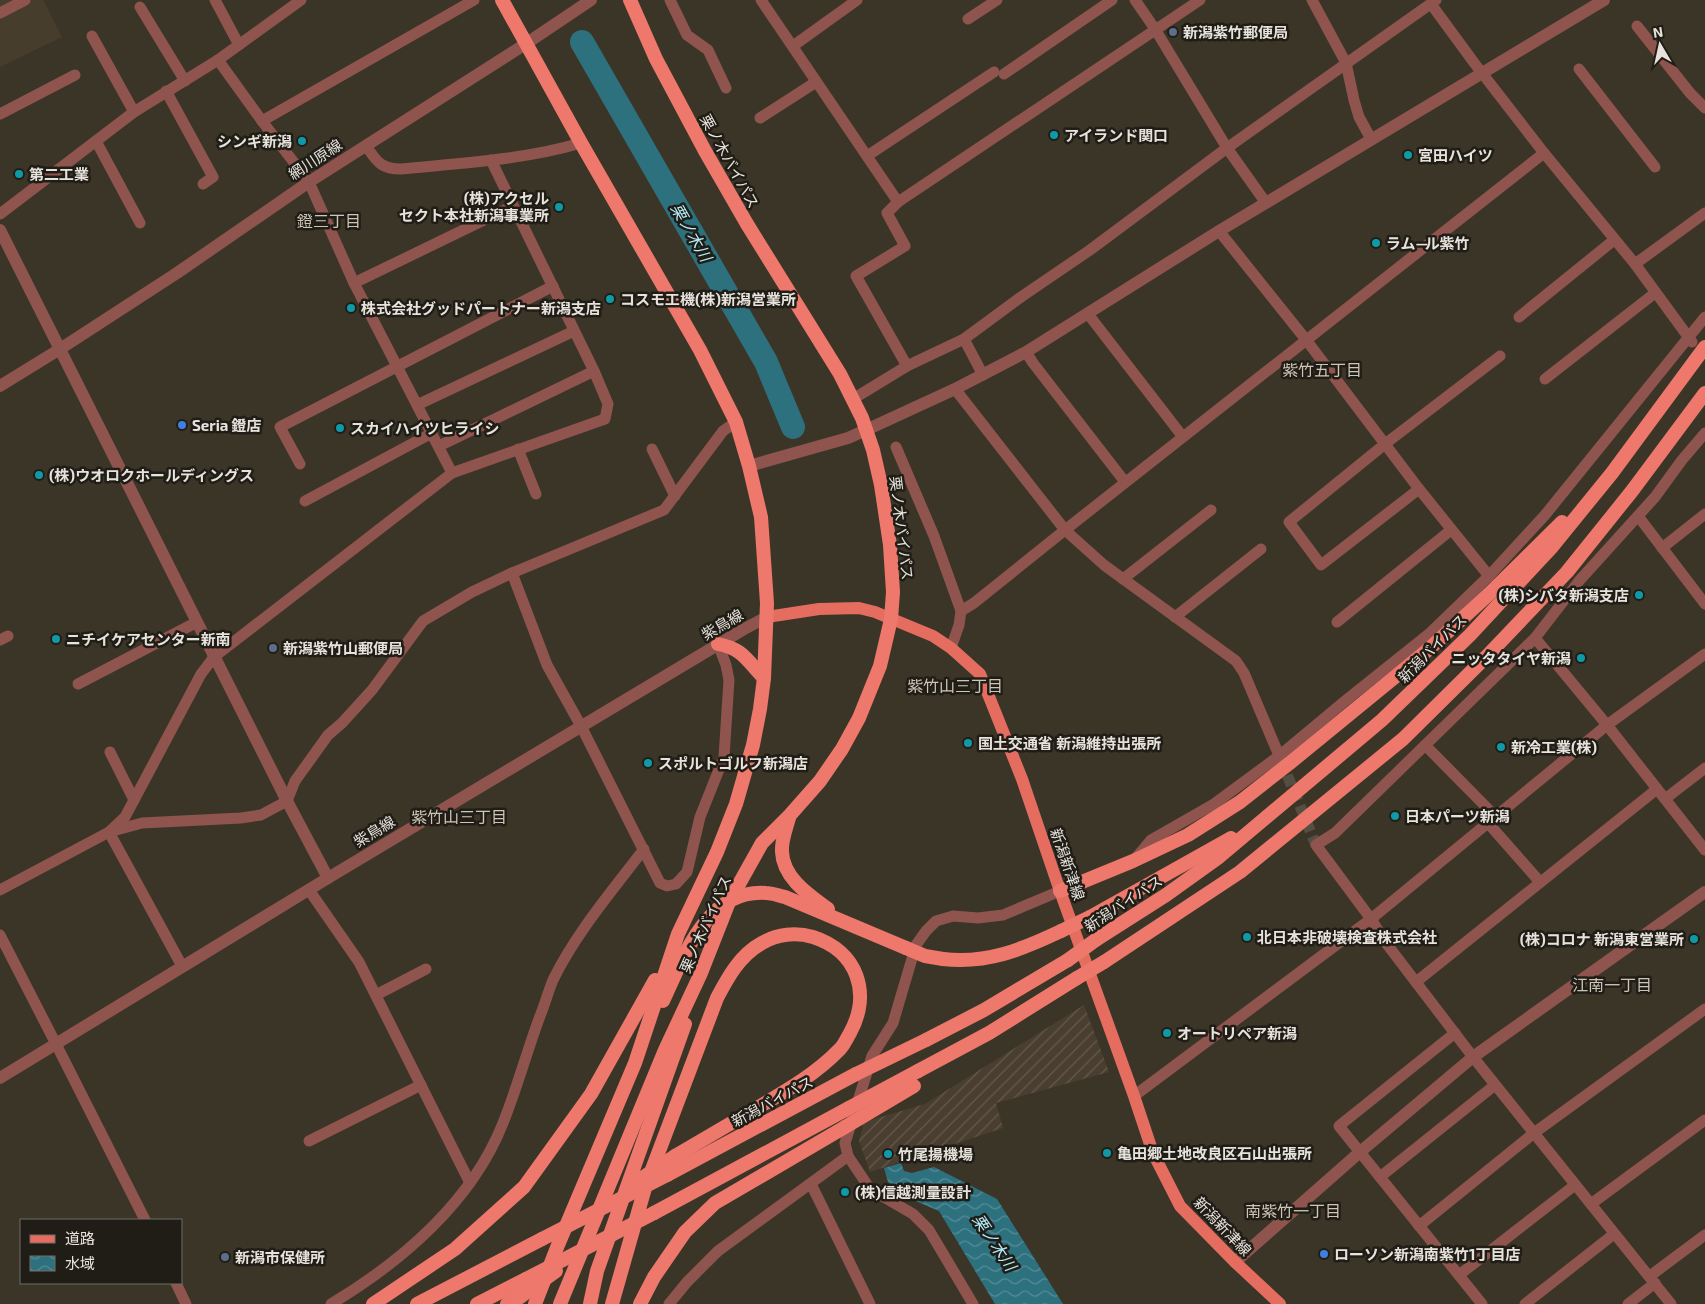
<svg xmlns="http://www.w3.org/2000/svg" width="1705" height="1304" viewBox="0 0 1705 1304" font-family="'Exo 2','Noto Sans JP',sans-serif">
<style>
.built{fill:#473d2c}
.industrial{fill:url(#industrial-furrows)}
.water{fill:url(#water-waves)}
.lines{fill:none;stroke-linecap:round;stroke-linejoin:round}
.river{stroke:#2d717f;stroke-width:24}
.minor-tunnel{stroke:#554f43;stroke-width:11;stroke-dasharray:11 5.5;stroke-linecap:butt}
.minor{stroke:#8f544d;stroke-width:11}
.tertiary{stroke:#8f544d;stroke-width:12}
.primary{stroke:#e56d60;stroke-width:12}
.trunk{stroke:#ee786b;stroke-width:14}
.trunk-bridge{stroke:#ee786b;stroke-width:14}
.service-dot{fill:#5c6f8a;stroke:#201d17;stroke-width:2}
.culture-dot{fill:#0f9aa8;stroke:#201d17;stroke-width:2}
.shop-dot{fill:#3f7fe0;stroke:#201d17;stroke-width:2}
.labels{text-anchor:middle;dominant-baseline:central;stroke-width:5;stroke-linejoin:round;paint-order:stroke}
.poi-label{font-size:15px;font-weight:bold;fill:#e7e3dc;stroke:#201d17;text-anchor:start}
.street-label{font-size:15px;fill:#e7e3dc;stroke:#201d17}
.neighbourhood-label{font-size:16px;fill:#cdc5b6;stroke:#201d17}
.water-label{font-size:16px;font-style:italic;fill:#b5edfb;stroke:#201d17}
</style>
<defs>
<pattern id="industrial-furrows" width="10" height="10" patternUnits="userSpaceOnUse" patternTransform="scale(1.25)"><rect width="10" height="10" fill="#4a3e30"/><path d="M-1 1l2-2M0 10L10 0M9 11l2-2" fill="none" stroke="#645a4d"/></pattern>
<pattern id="water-waves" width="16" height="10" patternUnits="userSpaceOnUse" patternTransform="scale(1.25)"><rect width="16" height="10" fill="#2d717f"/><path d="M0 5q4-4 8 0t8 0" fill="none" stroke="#568c96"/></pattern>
</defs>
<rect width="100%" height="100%" fill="#3b3528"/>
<path class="built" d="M0,0H43L62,37L0,67Z"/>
<path class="industrial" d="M1084,1005L1109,1072L996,1103L1003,1128L870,1172L859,1141L864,1122L925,1104Z"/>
<path class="water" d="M901,1163L904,1171L912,1173L934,1167L997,1199L1063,1304H995L939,1211L899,1194L888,1182L884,1168Z"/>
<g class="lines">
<path class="river" d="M582,42L766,362L793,427"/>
<path class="minor-tunnel" d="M1281,760L1316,845"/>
<g class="minor">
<path d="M215,0L239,45"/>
<path d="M670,0L687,35L708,50L726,88"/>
<path d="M761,0L898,202L1200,0"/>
<path d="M1135,0L1155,29L1227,148L1266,203"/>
<path d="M1312,0L1346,63L1354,100L1359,117L1371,139"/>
<path d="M1431,4L1475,64L1544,153L1635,264L1692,342"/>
<path d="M140,7L185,81"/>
<path d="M0,13L25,0"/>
<path d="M968,19L997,0"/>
<path d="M1637,26L1690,93L1705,108"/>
<path d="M92,36L134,112"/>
<path d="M793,46L857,0"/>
<path d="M218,60L262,121L309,182L354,283L452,473"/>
<path d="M1579,69L1655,167"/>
<path d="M1004,74L1112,0"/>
<path d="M166,91L213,177L203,184"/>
<path d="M0,114L75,75"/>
<path d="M760,118L816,82"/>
<path d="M262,121L474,0"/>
<path d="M96,141L140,223"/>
<path d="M366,146C377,161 380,169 401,169C461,163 523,160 581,143"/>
<path d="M867,156L994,72"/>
<path d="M0,214L134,112L218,60L301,0"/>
<path d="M1219,231L1307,341L1419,489L1489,576"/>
<path d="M1635,264L1705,213"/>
<path d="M354,283L513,206"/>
<path d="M1088,314L1183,437"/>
<path d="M1519,317L1614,240"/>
<path d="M964,339L983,375"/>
<path d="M1026,352L1033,363L1125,482"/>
<path d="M907,366L964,339L1021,297L1090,250L1227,148L1436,0"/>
<path d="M1545,379L1655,293"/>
<path d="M955,389L1065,530L1104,565L1236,661L1244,673L1281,760"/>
<path d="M853,399L907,366L856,276L905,246L887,213L898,202"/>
<path d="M417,405L574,331"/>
<path d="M439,446L594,371"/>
<path d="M896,447L934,536L961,611L959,625L951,648"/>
<path d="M518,449L536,494"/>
<path d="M652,449L675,496"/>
<path d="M300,464L280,427L553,286"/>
<path d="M1419,489L1321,565L1289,522L1385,444L1500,356"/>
<path d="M305,501L432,433"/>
<path d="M1638,516L1705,604"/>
<path d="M1662,548L1705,514"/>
<path d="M512,573L547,665L581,726L660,883L667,886L676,884L687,872L700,817L724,757L729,680L726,665L718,644"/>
<path d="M1123,579L1211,510"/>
<path d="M961,611L974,603L1065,530L1544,153"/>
<path d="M1175,617L1261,549"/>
<path d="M1337,622L1451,530"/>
<path d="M1535,638L1607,725L1705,850"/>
<path d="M0,640L8,636"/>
<path d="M78,684L197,622"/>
<path d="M1425,745L1496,817"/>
<path d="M110,752L134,800"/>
<path d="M1665,799L1705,768"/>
<path d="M1488,823L1540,882"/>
<path d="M1135,859L1151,840L1214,804L1279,756L1345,701L1430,633L1489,576L1545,515L1705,317"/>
<path d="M0,890L109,832L125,817L201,674L214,657L227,647L452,473L605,419L608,404L594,371L491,160"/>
<path d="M309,890L359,962L470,1183"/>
<path d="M0,935L56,1044L145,1220"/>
<path d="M182,966L109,832L142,823L241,818L261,815L287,801L295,781L328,735L342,723L372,690L423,621L472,592L512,573L664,510L723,431L736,422"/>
<path d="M1416,982L1657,789"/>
<path d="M376,995L426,969"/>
<path d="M1455,1033L1339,1126L1482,1304"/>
<path d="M1134,1096L1371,919L1607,725L1705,654"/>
<path d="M309,1141L421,1085"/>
<path d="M1380,1177L1495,1085"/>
<path d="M811,1184L870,1304"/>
<path d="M1591,1204L1705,1120"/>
<path d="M1419,1226L1534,1133L1705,1009"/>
<path d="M1459,1275L1575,1185"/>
<path d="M1650,1276L1705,1235"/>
<path d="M176,1283L186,1304"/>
<path d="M331,1304C401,1262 472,1202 503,1123C517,1088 527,1051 540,1016C545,1004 548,992 553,980C576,933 612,891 644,849"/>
<path d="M669,1304L687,1282L718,1251L848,1156"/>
<path d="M973,1304L929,1230L913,1214L870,1189L848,1156L845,1143L872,1056L893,1023L916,945L926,931L936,921L953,916L978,918L1003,915L1060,891"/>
<path d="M1525,1304L1614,1234"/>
<path d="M1628,1304L1655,1283"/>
<path d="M1671,1304L1473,1057L1386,943L1371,919L1316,845L1335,833L1535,638L1579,581L1655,497L1682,460L1705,433"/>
</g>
<g class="tertiary">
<path d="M0,230L287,801L328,878"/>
<path d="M0,386L60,349L177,273L309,182L527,43L591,0"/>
<path d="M749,466L848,438L866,430L955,389L1026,352L1219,231L1604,0"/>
<path d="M0,1078L328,878L744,629L767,617"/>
<path d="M1235,1262L1360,1152L1473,1057L1705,892"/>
</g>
<path class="primary" d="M767,617L819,609L859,608L875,612L933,636L951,648L980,674L1022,779L1060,891L1134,1096L1153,1153L1180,1206L1235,1262L1280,1304"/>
<g class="trunk">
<path d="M502,0L581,143L700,350L736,422L749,466L761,517L767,603L764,678L760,709L753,745L736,804L717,852L678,934L635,1063L558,1245L535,1304"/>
<path d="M718,644C744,649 747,661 764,678"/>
<path d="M789,818C786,829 781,841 782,852C783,878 809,895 828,909"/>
<path d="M1060,891L1133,861L1188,835L1240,802L1291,762L1429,649L1489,594L1562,522"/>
<path d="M1090,917L1231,838"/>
<path d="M1097,939L1166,895L1219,857L1382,720L1470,635L1551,548L1612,473L1705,347"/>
<path d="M943,959C987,964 1021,950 1061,931"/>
<path d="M1104,962L1240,872L1403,739L1487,656L1567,572L1632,491L1705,393"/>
<path d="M663,1001C684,957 706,889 766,893C773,893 779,896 785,897L906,948"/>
<path d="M926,1040L984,1010L1068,960"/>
<path d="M918,1071L989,1033L1077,978"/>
<path d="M667,1175L856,1074"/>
<path d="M654,1213L849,1108"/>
<path d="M373,1304L455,1249L524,1187L591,1094L655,980"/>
<path d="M417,1304L542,1239"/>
<path d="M477,1304L526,1279"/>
<path d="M507,1304L520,1297"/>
<path d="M560,1304L665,1050L701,973L729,902L762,843L790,815L820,781L842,749L859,718L880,666L891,619L893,592L890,545L881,485L873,450L862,418L840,374L747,224L705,151L656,59L630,0"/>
<path d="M590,1304L597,1271L685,1024"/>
<path d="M612,1304L645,1188L717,998C728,977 740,955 762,943C777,934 796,932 813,937C857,951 872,993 850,1033C847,1038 844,1045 840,1049C816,1074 786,1091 757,1108C730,1124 702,1140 675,1156"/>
<path d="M640,1304L654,1277L685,1232L715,1203L845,1127"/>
</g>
<g class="trunk-bridge">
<path d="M1061,931L1090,917"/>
<path d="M906,948L925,956L943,959"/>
<path d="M1068,960L1097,939"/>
<path d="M1077,978L1104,962"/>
<path d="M856,1074L926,1040"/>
<path d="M849,1108L918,1071"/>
<path d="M845,1127L914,1086"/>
<path d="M630,1186L675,1156"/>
<path d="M542,1239L667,1175"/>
<path d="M526,1279L654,1213"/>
<path d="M520,1297L556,1271"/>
</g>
</g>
<g class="service-dot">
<circle cx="1173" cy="32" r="5"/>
<circle cx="273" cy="648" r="5"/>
<circle cx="225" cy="1257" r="5"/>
</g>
<g class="culture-dot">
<circle cx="1054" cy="135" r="5"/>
<circle cx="302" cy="141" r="5"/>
<circle cx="1408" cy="155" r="5"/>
<circle cx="19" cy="174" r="5"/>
<circle cx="559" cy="207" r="5"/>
<circle cx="1376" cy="243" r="5"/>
<circle cx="610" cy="299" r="5"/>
<circle cx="351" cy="308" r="5"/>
<circle cx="340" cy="428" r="5"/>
<circle cx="39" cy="475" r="5"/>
<circle cx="1639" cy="595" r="5"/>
<circle cx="56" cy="639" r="5"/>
<circle cx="1581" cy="658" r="5"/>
<circle cx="968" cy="743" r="5"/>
<circle cx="1501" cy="747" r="5"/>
<circle cx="648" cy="763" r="5"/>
<circle cx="1395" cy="816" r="5"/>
<circle cx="1247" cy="937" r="5"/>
<circle cx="1694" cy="939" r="5"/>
<circle cx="1167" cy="1033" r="5"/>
<circle cx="1107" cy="1153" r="5"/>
<circle cx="888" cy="1154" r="5"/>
<circle cx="845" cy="1192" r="5"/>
</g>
<g class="shop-dot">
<circle cx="182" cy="425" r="5"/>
<circle cx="1324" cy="1254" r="5"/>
</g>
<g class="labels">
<g class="poi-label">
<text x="1183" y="32">新潟紫竹郵便局</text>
<text x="1064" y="135">アイランド関口</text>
<text x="292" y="141" text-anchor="end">シンギ新潟</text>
<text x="1418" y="155">宮田ハイツ</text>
<text x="29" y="174">第二工業</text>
<text x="549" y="198" text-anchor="end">(株)アクセル<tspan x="549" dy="17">セクト本社新潟事業所</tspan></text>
<text x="1386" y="243">ラム―ル紫竹</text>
<text x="620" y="299">コスモ工機(株)新潟営業所</text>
<text x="361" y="308">株式会社グッドパートナー新潟支店</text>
<text x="192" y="425">Seria 鐙店</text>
<text x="350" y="428">スカイハイツヒライシ</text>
<text x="49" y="475">(株)ウオロクホールディングス</text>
<text x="1629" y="595" text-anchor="end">(株)シバタ新潟支店</text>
<text x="66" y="639">ニチイケアセンター新南</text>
<text x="283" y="648">新潟紫竹山郵便局</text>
<text x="1571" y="658" text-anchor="end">ニッタタイヤ新潟</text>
<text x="978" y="743">国土交通省 新潟維持出張所</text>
<text x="1511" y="747">新冷工業(株)</text>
<text x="658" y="763">スポルトゴルフ新潟店</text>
<text x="1405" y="816">日本パーツ新潟</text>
<text x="1257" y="937">北日本非破壊検査株式会社</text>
<text x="1684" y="939" text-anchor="end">(株)コロナ 新潟東営業所</text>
<text x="1177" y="1033">オートリペア新潟</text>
<text x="1117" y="1153">亀田郷土地改良区石山出張所</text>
<text x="898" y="1154">竹尾揚機場</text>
<text x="855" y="1192">(株)信越測量設計</text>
<text x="1334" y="1254">ローソン新潟南紫竹1丁目店</text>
<text x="235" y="1257">新潟市保健所</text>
</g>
<g class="street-label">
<text transform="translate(315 159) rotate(-33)">網川原線</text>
<text transform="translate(730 161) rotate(61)">栗ノ木バイパス</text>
<text transform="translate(902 528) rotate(83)">栗ノ木バイパス</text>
<text transform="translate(722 624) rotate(-30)">紫鳥線</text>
<text transform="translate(1432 648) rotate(-45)">新潟バイパス</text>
<text transform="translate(374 831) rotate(-31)">紫鳥線</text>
<text transform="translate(1068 864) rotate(71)">新潟新津線</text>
<text transform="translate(1123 903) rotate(-33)">新潟バイパス</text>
<text transform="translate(705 924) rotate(-66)">栗ノ木バイパス</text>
<text transform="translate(772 1101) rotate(-28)">新潟バイパス</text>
<text transform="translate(1223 1226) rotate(46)">新潟新津線</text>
</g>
<g class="neighbourhood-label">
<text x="329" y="220">鐙三丁目</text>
<text x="1322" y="369">紫竹五丁目</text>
<text x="955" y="685">紫竹山三丁目</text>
<text x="459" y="816">紫竹山三丁目</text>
<text x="1612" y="984">江南一丁目</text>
<text x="1293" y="1210">南紫竹一丁目</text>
</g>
<g class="water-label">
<text transform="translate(692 232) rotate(60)">栗ノ木川</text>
<text transform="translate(995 1242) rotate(56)">栗ノ木川</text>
</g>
</g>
<rect x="20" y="1219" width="162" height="65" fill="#201d17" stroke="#706c66"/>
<rect x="30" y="1235" width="25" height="8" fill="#e56d60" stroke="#706c66"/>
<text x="65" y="1244" font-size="15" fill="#e7e3dc">道路</text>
<rect x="30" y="1256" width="25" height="15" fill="url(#water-waves)" stroke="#706c66"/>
<text x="65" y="1269" font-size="15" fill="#e7e3dc">水域</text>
<g transform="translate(1660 45) rotate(351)" stroke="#201d17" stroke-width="4" paint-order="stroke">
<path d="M0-4L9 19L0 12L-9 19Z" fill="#e7e3dc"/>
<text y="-8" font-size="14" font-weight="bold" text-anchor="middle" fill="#e7e3dc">N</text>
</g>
</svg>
